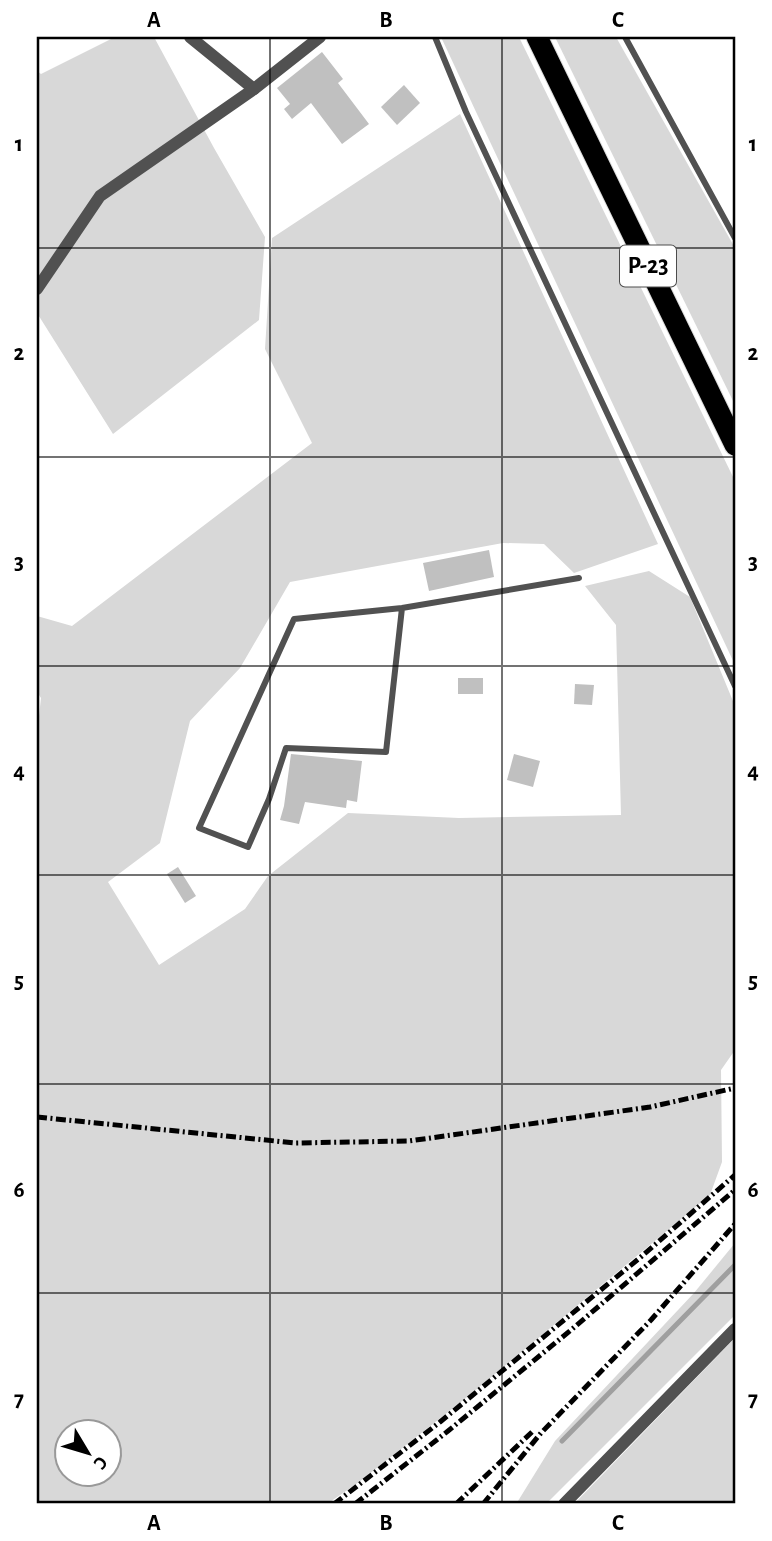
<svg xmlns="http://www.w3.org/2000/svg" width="772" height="1541" viewBox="0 0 772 1541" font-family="'Alegreya Sans',sans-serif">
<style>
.green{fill:#d8d8d8;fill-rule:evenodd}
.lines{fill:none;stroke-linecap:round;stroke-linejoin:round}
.stream{stroke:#9f9f9f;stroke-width:5}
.building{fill:#c0c0c0}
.highway-casing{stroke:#dbdbdb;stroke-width:23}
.lane{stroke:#515151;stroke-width:6}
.street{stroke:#515151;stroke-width:12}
.highway{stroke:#000;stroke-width:21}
.rail{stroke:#000;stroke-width:5;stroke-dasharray:10 3.5 2 3.5;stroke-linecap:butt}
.grid{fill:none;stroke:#000;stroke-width:2;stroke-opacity:0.55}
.labels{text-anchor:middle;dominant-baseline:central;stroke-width:5;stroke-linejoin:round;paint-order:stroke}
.shield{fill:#fff;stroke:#4c4c4c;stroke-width:2}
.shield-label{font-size:24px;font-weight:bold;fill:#000}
.neatline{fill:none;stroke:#000;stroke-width:2.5}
.grid-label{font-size:23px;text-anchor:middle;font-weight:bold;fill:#000}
</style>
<rect width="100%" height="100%" fill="#fff"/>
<g class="green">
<path d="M115,37H154L214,148L265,237L259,320L113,434L37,313V71L41,74Z"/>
<path d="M441,37H519L735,481V665Z"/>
<path d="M555,37H616L735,248V405Z"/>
<path d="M460,114L658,544L574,573L544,544L503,543L290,582L240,668L190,721L160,843L108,882L159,965L245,909L268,876L348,813L459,818L621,815L616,625L585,586L649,571L690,597L735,706V1050L721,1070L722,1162L710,1195L471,1394L359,1482L327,1504H37V734L41,698L37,692V616L72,626L312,443L265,349L272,238ZM66,1432H108V1474H66Z"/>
<path d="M735,1243V1315L546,1504H522L518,1501L555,1441L694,1293Z"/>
<path d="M735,1338V1504H574Z"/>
</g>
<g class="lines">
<path class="stream" d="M562,1441L735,1265"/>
</g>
<g class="building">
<path d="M322,52L343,79L338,83L369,124L342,144L311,103L292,119L284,109L290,104L277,88Z"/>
<path d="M404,85L420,103L397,125L381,107Z"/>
<path d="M489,550L494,577L429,591L423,563Z"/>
<rect x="458" y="678" width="25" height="16"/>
<path d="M575,684L594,685L592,705L574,704Z"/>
<path d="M291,754L362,761L357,802L347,800L346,808L305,802L299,824L280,820L284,806Z"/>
<path d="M514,754L540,761L533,787L507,780Z"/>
<path d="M178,867L196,896L185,903L167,874Z"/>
</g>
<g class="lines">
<g class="highway-casing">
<path id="highway" d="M537,37L735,445"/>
</g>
<g class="lane">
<path d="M435,37L466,112L735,686"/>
<path d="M625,37L735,238"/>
<path d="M402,608L386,752L286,748L269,799L248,847L199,828L294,619L402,608L579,578"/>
</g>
<g class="street">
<path d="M190,37L254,89"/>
<path d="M37,289L100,196L254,89L320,37"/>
<path d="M564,1504L735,1329"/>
</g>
<use href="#highway" class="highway"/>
<g class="rail">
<path d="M37,1117L295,1143L409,1141L650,1107L735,1088"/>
<path d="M334,1504L440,1422L642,1256L735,1175"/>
<path d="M355,1504L448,1431L571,1330L735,1190"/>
<path d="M456,1504L532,1432"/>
<path d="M483,1504L541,1433L651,1320L735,1224"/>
</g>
</g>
<path class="grid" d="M270,37V1504M502,37V1504M37,248H735M37,457H735M37,666H735M37,875H735M37,1084H735M37,1293H735"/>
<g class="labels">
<rect class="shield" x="620" y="245.5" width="56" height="41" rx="5"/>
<g class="shield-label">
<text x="648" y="266">Р-23</text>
</g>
</g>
<rect width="772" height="1541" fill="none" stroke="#ffffff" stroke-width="77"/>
<g transform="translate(88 1453) rotate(128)"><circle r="33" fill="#ffffff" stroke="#999999" stroke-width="2"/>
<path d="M0-5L12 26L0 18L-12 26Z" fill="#000000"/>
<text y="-10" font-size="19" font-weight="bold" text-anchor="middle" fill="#000000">С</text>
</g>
<rect x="38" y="38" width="696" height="1464" class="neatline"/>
<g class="grid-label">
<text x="154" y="27">A</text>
<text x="386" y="27">B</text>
<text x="618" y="27">C</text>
<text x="19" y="151">1</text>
<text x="753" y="151">1</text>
<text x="19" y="360">2</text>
<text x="753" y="360">2</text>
<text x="19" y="569">3</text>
<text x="753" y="569">3</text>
<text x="19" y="778">4</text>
<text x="753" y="778">4</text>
<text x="19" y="988">5</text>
<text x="753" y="988">5</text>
<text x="19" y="1197">6</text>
<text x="753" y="1197">6</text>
<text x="19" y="1406">7</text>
<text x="753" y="1406">7</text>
<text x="154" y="1530">A</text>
<text x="386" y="1530">B</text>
<text x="618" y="1530">C</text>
</g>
</svg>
